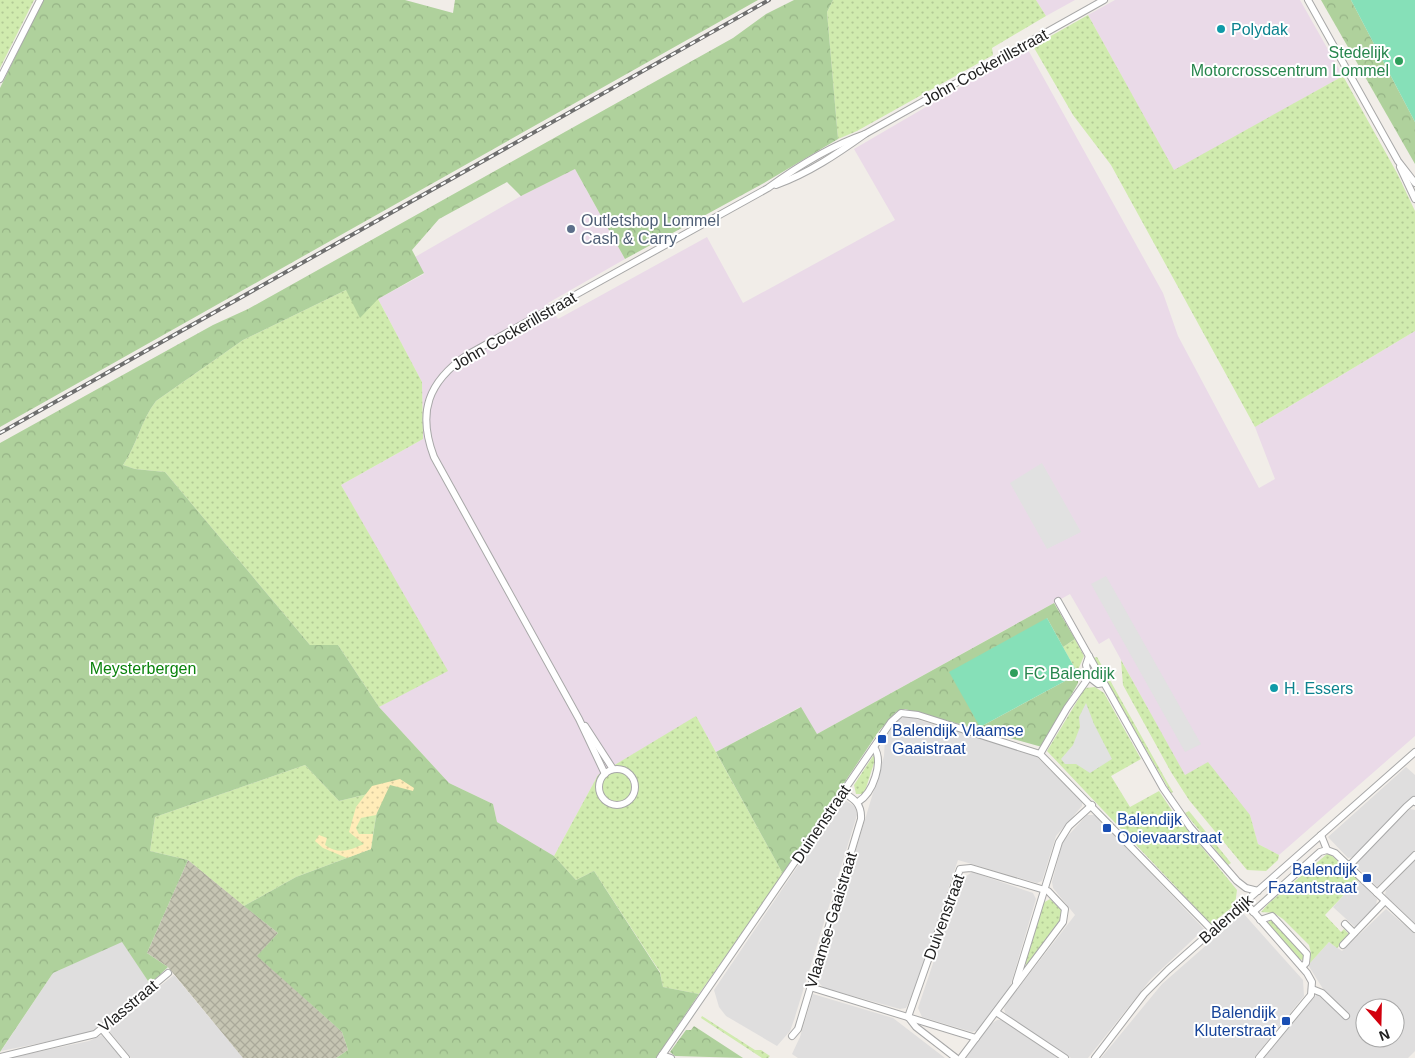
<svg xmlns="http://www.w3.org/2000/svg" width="1415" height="1058" viewBox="0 0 1415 1058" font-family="Helvetica,sans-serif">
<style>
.residential{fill:#dfdede;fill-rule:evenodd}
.industrial{fill:#eadae8}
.construction{fill:url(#construction-cross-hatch)}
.grass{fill:url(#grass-dots)}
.forest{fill:url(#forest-crowns)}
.sand{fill:url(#sand-dots)}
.pitch{fill:#86e0b8}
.parking{fill:#e1e1e1}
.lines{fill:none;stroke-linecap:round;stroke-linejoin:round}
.street-casing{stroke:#a8a8a8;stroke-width:8}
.street{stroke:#fff;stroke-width:6}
.rail-casing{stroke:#6f6f6f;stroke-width:4}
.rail{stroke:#fff;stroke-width:2;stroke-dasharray:5.5;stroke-linecap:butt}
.culture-dot{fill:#0f9aa8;stroke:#fff;stroke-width:2}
.leisure-dot{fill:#2e9e5b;stroke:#fff;stroke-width:2}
.service-dot{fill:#5c6f8a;stroke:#fff;stroke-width:2}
.transit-dot{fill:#1a4fb4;stroke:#fff;stroke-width:2}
.labels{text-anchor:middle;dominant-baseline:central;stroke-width:4;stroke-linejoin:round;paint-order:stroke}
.culture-label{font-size:16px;fill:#0d838f;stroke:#fff;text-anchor:start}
.leisure-label{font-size:16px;fill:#27864d;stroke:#fff;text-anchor:end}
.street-label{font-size:16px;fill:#212121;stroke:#fff}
.service-label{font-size:16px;fill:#4e5e75;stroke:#fff;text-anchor:start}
.park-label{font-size:16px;fill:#0b830d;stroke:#fff}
.transit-label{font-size:16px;fill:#164399;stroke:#fff;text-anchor:start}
</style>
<defs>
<pattern id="construction-cross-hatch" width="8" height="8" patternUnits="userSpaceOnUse" patternTransform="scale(1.25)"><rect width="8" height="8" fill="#c6c5b3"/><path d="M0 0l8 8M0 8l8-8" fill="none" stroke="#aaa99a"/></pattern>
<pattern id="grass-dots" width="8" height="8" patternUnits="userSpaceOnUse" patternTransform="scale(1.25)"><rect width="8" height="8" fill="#d0ebae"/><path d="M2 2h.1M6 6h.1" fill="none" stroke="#b2c995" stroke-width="1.8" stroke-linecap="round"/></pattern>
<pattern id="forest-crowns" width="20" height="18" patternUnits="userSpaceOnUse" patternTransform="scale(1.25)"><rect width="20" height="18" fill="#afd19c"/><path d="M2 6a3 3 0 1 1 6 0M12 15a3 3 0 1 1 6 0" fill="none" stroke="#96b386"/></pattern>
<pattern id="sand-dots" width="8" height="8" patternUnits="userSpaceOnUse" patternTransform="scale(1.25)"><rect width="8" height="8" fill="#ffecb8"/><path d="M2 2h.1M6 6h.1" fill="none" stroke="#daca9e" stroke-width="1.8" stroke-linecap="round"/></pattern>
</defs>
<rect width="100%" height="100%" fill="#f1ede8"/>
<g class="residential">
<path d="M906,716L1034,754L1082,802V806L1056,836L1042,881L1037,883L958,860L914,991L906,1008L900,1009L824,988L818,982V977L884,756L885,737L899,719Z"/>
<path d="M1406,767L1415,775V796L1354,857L1348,858L1328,837Z"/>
<path d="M843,799L856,807L857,815L794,1020L790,1031L777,1046L726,1016L719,1007L714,990Z"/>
<path d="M1410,809L1415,810V850L1377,887L1356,866L1357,860Z"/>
<path d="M1087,815H1095L1204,929L1150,980L1088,1058H1071L1006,1015L1004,1009L1006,1004L1075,915L1053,888L1052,882L1063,841Z"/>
<path d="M1415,860V924L1385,895L1386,890Z"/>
<path d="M972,872L1033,893L1036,899L1010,987L979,1030L972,1032L922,1017L918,1008L961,880Z"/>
<path d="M1358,880L1377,899L1376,906L1355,927L1333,907Z"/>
<path d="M1386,909L1415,934V1051L1408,1058H1264L1317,994L1342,1017L1347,1013L1325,992L1308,965L1329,942L1342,951ZM1365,1008H1395V1038H1365Z"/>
<path d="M1243,913L1303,980L1304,996L1254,1058H1101L1162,984Z"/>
<path d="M122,941L150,984L90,1033L1,1051L53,973Z"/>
<path d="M174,975L243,1058H131L110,1032L111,1025Z"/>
<path d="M813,994L893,1018L945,1058H798L792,1054L800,1037Z"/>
<path d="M997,1020H1001L1058,1058H965L991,1024Z"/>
<path d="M102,1035L121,1058H9L89,1041Z"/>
</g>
<g class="industrial">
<path d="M1036,0H1075L1046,16Z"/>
<path d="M1115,0H1300L1343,76L1174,171L1088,15Z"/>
<path d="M1027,48L1163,293L1178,336L1259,488L1275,479L1255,427L1415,331V736L1279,855L1258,844L1250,815L1185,776L1109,638L1099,644L1070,594L817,734L800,707L716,752L696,717L598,775L554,856L497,822L493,804L449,783L379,707L445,669L341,485L423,439L422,382L378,299L424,274L415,257L521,196L575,169L625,259L548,303L558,319L707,237L743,303L895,220L854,149Z"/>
</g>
<path class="construction" d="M188,860L278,933L258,956L342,1032L348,1050L336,1058H243L168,967L147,953Z"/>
<g class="grass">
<path d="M0,0H34L0,68Z"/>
<path d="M833,0H1036L1046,16L992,48L993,55L857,131L838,139L827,12Z"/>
<path d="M1088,15L1174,170L1343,76L1397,173L1415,211V331L1255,427L1111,165L1073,115L1033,46Z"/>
<path d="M346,290L378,299L422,382L423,439L341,485L448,671L379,707L338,645H310L165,472L135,469L123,465C137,445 141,420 156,401L243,340Z"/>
<path d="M1075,639L1084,656L1077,672L1063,647Z"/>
<path d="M1097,657L1167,782L1173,792L1171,793L1093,658Z"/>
<path d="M1121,660L1185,775L1208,762L1250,815L1258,844L1279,855L1278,860L1266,871L1247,870L1189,800L1171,772L1123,685Z"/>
<path d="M1095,687L1104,693L1141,759L1111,776L1130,807L1159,791L1173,812L1237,890L1235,905L1211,924L1047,751L1085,688Z"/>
<path d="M696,716L783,874L699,994L663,987L660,972L594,871L576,880L554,856L598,775Z"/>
<path d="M873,756H875V760L865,791L862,794H856L854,785Z"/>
<path d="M305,765L339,801L380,791L371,849L296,877L244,906L188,860L150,851L155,817Z"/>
<path d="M1189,811L1231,863L1228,865L1185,813Z"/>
<path d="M1327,854L1331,855L1358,880L1325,915L1341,932L1344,929L1350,935L1337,948L1329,942L1310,963L1311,953L1309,945L1283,919L1274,913L1261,912L1269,903Z"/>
<path d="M1050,899L1062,911V921L1027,965L1025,964L1043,903Z"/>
<path d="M1271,918L1303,955V960L1298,959L1267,924Z"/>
<path d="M702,1016L755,1050H761L770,1056L768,1058H762L701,1018Z"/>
</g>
<g class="forest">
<path d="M43,0H405L453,13L455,0H758L0,427V88Z"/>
<path d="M794,0H833L827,12L838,139L764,183L625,259L575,169L521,196L507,182L439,219L412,250L424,273L378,299L360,318L346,290L243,340L156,401C141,420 137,445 123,465L135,469L165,472L310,645H338L379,707L449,783L493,804L497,822L554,856L576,880L594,871L660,973L663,987L699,994L656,1058H336L348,1050L342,1032L257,956L278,933L244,906L296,877L371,849L380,791L339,801L305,765L155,817L150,851L188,860L147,953L168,967L150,984L122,942L53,973L0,1052V443L213,325L248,309L733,38L766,14Z"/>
<path d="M1321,0H1351L1415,122V164Z"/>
<path d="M1054,603L1075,639L1063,647L1047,618L980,727L1078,674V683L1042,747L905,709L896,712L879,731L783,874L716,752L801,707L817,734Z"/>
<path d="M694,1026L743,1058L675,1056L670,1052L686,1030H691Z"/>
</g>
<path class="sand" d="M400,779L414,788L413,791L390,785L376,815L361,818L356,828L359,834H373L371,849L347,858L323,848L315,841L319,835L327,838L325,845C339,855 350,850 364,844L349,832L356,807L372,786Z"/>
<g class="pitch">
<path d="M1351,0H1415V122Z"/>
<path d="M1047,618L1078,674L980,727L949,672Z"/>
</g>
<g class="parking">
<path d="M1042,463L1081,532L1047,549L1010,483Z"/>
<path d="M1106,576L1201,744L1185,752L1091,584Z"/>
<path d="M1086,703L1094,724L1112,759L1090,773L1076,764H1065L1061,759L1073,745L1080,727L1079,717Z"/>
</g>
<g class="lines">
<g class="street-casing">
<g id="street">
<path d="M1308,0L1398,161L1415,183"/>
<path d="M0,79L40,0"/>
<path d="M1400,167L1415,199"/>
<path d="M776,185C809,173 837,154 865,134L1104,0"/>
<path d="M1058,601L1163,788L1190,827L1237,881L1246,888L1258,891"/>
<path d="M1089,656L1086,665L1089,677L1098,684L1104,683"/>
<path d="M585,726L613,769"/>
<path d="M1040,754L1067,708L1089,677"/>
<circle cx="617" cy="787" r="18"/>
<path d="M605,774L579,719L434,457C417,412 428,382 467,355L768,188C798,166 830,146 865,134"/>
<path d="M858,802C873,793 884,762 874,747"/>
<path d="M1321,835L1327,850"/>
<path d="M1349,866L1406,807L1414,800L1415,802"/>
<path d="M1377,893L1415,855"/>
<path d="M1245,902L1307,973L1312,982L1311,995L1259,1058"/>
<path d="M1253,912L1320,852L1327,850L1335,853L1415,929"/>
<path d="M1260,920L1272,916L1307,954L1306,963L1302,967"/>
<path d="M1345,924L1354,933"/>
<path d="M1343,945L1385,901"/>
<path d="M1016,982L1059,842L1069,826L1092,805"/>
<path d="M810,987L976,1038"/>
<path d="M1312,989L1322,993L1346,1016"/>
<path d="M996,1012L1065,1058"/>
<path d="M908,1017L960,869L971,868L1048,891L1065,909L1063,922L961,1058"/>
<path d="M909,1018L916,1027L956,1058"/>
<path d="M102,1029L126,1058"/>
<path d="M792,1036L798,1029L861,819C862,804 854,799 843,792"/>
<path d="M662,1055L671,1058"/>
<path d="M0,1057L95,1034L168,973"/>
<path d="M660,1058L891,722L901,713L918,715L1040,754L1213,931"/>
<path d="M1095,1058L1144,994L1168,970L1415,752"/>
</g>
</g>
<use href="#street" class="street"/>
<g class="rail-casing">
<path id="rail" d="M0,433L769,0"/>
</g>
<use href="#rail" class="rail"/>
</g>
<g class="culture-dot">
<circle cx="1221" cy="29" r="5"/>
<circle cx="1274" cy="688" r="5"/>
</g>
<g class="leisure-dot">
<circle cx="1399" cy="61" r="5"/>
<circle cx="1014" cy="673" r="5"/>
</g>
<circle class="service-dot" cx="571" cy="229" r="5"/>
<g class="transit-dot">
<rect x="877" y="734" width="10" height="10" rx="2.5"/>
<rect x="1102" y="823" width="10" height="10" rx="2.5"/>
<rect x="1362" y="873" width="10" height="10" rx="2.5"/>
<rect x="1281" y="1016" width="10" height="10" rx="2.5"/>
</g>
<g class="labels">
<g class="culture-label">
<text x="1231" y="29">Polydak</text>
<text x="1284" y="688">H. Essers</text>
</g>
<g class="leisure-label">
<text x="1389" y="52">Stedelijk<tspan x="1389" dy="18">Motorcrosscentrum Lommel</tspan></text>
<text x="1024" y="673" text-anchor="start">FC Balendijk</text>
</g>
<g class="street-label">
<text transform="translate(985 67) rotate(-29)">John Cockerillstraat</text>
<text transform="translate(514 331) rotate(-30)">John Cockerillstraat</text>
<text transform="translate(821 824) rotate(-56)">Duinenstraat</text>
<text transform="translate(944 917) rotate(-70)">Duivenstraat</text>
<text transform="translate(1226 919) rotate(-41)">Balendijk</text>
<text transform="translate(831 920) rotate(-73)">Vlaamse-Gaaistraat</text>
<text transform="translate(128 1006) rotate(-40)">Vlasstraat</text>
</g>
<g class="service-label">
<text x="581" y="220">Outletshop Lommel<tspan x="581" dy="18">Cash &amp; Carry</tspan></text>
</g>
<g class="park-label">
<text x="143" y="668">Meysterbergen</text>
</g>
<g class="transit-label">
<text x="892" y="730">Balendijk Vlaamse<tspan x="892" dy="18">Gaaistraat</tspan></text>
<text x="1117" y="819">Balendijk<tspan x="1117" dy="18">Ooievaarstraat</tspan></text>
<text x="1357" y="869" text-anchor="end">Balendijk<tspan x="1357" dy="18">Fazantstraat</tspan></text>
<text x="1276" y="1012" text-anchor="end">Balendijk<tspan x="1276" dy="18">Kluterstraat</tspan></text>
</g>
</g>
<g transform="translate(1380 1023) rotate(160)"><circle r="24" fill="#ffffff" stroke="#a6a6a6"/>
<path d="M0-4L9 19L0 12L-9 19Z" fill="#d2000d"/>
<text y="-8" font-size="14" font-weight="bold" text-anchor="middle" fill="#212121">N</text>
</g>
</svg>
